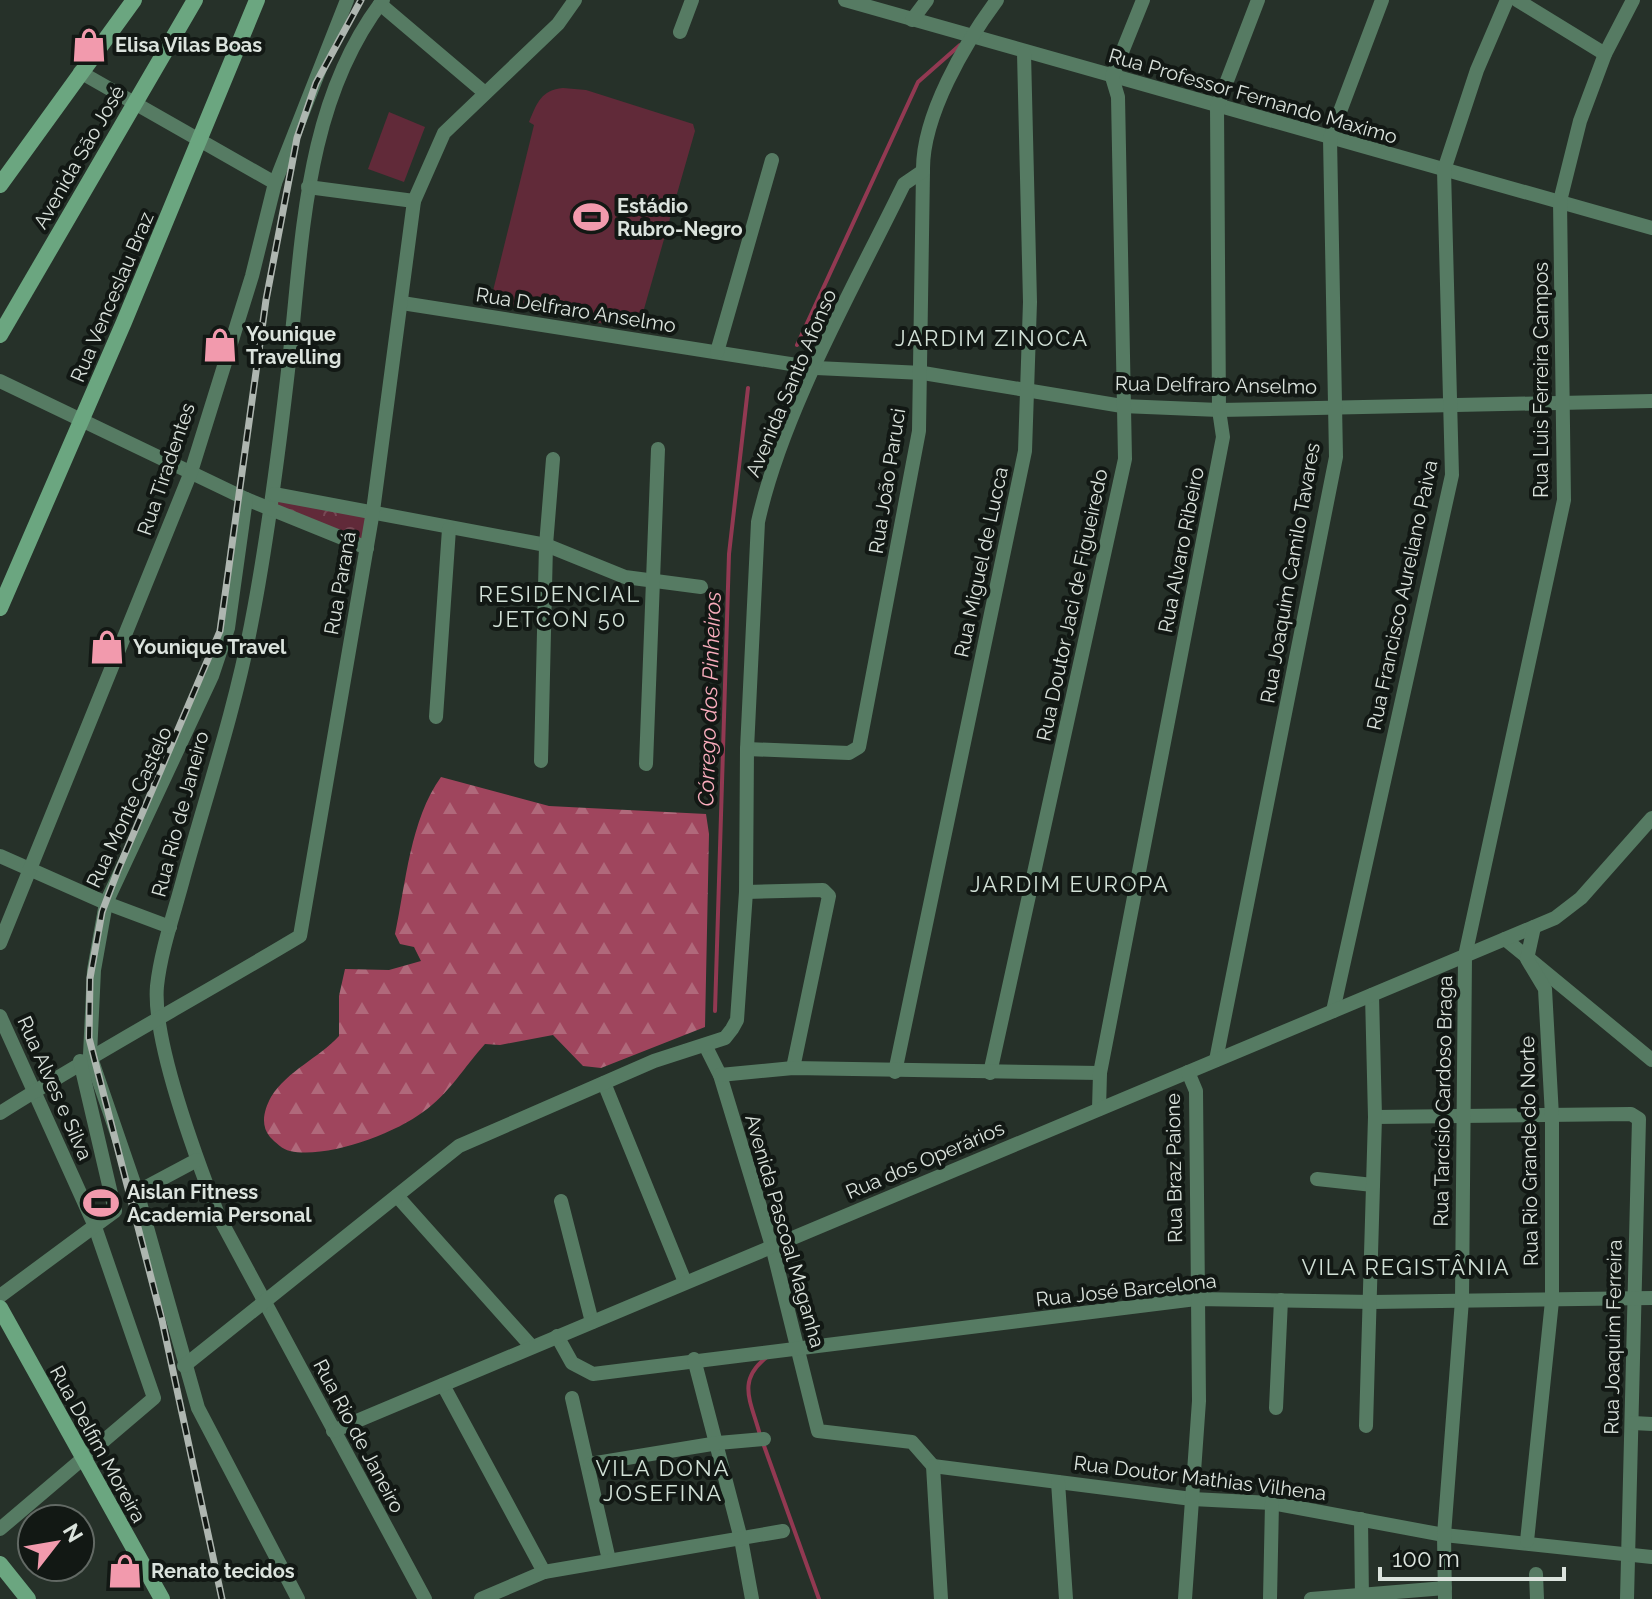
<svg xmlns="http://www.w3.org/2000/svg" width="1652" height="1599" viewBox="0 0 1652 1599" font-family="Raleway,sans-serif">
<style>
.forest{fill:url(#forest-firs)}
.park{fill:url(#park-crowns)}
.pitch{fill:#612a39}
.lines{fill:none;stroke-linecap:round;stroke-linejoin:round}
.stream{stroke:#923952;stroke-width:4}
.minor{stroke:#567b63;stroke-width:14}
.secondary{stroke:#6ba680;stroke-width:16}
.rail-casing{stroke:#aeb6b0;stroke-width:7}
.rail{stroke:#121814;stroke-width:4;stroke-dasharray:12;stroke-linecap:butt}
.labels{text-anchor:middle;dominant-baseline:central;stroke-width:8;stroke-linejoin:round;paint-order:stroke}
.poi-label{font-size:20px;font-weight:bold;fill:#dbe3dd;stroke:#121814;text-anchor:start}
.street-label{font-size:20px;fill:#dbe3dd;stroke:#121814}
.neighbourhood-label{font-size:22px;letter-spacing:2px;fill:#d2e1d7;stroke:#121814}
.water-label{font-size:22px;font-style:italic;fill:#f9acbc;stroke:#121814}
</style>
<defs>
<pattern id="forest-firs" width="22" height="20" patternUnits="userSpaceOnUse" patternTransform="scale(2)"><rect width="22" height="20" fill="#9f455d"/><path d="M5 1l3.5 6h-7zM16 11l3.5 6h-7z" fill="#b0697b"/></pattern>
<pattern id="park-crowns" width="20" height="18" patternUnits="userSpaceOnUse" patternTransform="scale(2)"><rect width="20" height="18" fill="#612a39"/><path d="M2 6a3 3 0 1 1 6 0M12 15a3 3 0 1 1 6 0" fill="none" stroke="#774955"/></pattern>
</defs>
<rect width="100%" height="100%" fill="#263129"/>
<path class="forest" d="M441,777L549,806L706,814L709,834L705,1027L601,1068L583,1066L553,1035L500,1045L485,1044C465,1066 448,1095 423,1112C394,1134 326,1159 290,1151C283,1150 275,1142 270,1137C260,1125 264,1110 271,1097C288,1070 319,1058 339,1036V996L345,969L389,970L421,961L414,947L400,944L395,934C406,883 410,820 441,777Z"/>
<path class="park" d="M276,498L370,515L364,543L275,508Z"/>
<g class="pitch">
<path d="M563,88L586,90L693,124L695,131L638,330L490,303L534,125L529,122C537,103 541,90 563,88Z"/>
<path d="M389,112L425,127L404,182L368,169Z"/>
</g>
<g class="lines">
<g class="stream">
<path d="M797,345L918,82L960,45"/>
<path d="M715,1011L729,554L748,388"/>
<path d="M760,1435C751,1401 736,1381 767,1357"/>
<path d="M763,1443L819,1599"/>
</g>
<g class="minor">
<path d="M383,0C304,103 303,238 289,362C279,450 268,538 251,625C235,709 207,793 184,876C175,911 161,949 157,986C152,1042 198,1163 219,1217L425,1599"/>
<path d="M845,0L1652,228"/>
<path d="M1517,0L1605,54"/>
<path d="M380,4L485,93"/>
<path d="M912,20L927,0"/>
<path d="M680,32L692,0"/>
<path d="M80,72L275,183"/>
<path d="M308,187L414,201"/>
<path d="M402,303L816,368L923,373L1122,406L1219,410L1652,401"/>
<path d="M717,352L772,160"/>
<path d="M0,381L246,499L367,548"/>
<path d="M274,494L546,545L625,577L701,587"/>
<path d="M246,499L228,628L212,676L106,903L94,970L90,1055L137,1192L198,1408L298,1599"/>
<path d="M436,717L449,529"/>
<path d="M747,749L849,753L859,747L919,431L923,171"/>
<path d="M541,761L546,545L553,459"/>
<path d="M646,764L658,449"/>
<path d="M0,856L106,903L170,927"/>
<path d="M746,892L823,890L829,896L793,1068"/>
<path d="M1505,939L1652,1060"/>
<path d="M0,943L191,472L252,276L275,183L347,0"/>
<path d="M1333,1011L1452,475L1444,170L1477,70L1507,0"/>
<path d="M0,1016L94,1224L154,1398L0,1529"/>
<path d="M705,1045L720,1075L772,1246L818,1431L912,1442L933,1466"/>
<path d="M1216,1060L1336,457L1330,138L1382,0"/>
<path d="M895,1072L1025,451L1030,302L1024,53"/>
<path d="M990,1073L1125,459L1118,97L1112,77L1143,0"/>
<path d="M720,1075L793,1068L1100,1073"/>
<path d="M604,1083L685,1282"/>
<path d="M1099,1109L1100,1073L1223,437L1219,410L1217,107L1258,0"/>
<path d="M0,1113C98,1051 200,996 300,936L373,511L414,201L444,133L558,24L575,0"/>
<path d="M1375,1117L1631,1114L1639,1119L1627,1599"/>
<path d="M1317,1179L1373,1185"/>
<path d="M137,1192L197,1160"/>
<path d="M397,1196L532,1347"/>
<path d="M561,1201L592,1322"/>
<path d="M0,1296L115,1211L80,1061"/>
<path d="M557,1336L572,1363L593,1374L1196,1299L1372,1302L1652,1298"/>
<path d="M694,1359L741,1539L752,1599"/>
<path d="M184,1366L459,1146L654,1061L725,1038L732,1029L737,1020L746,892L747,749L758,522C782,412 854,287 904,184L923,171C922,116 965,43 997,0"/>
<path d="M443,1385L544,1572"/>
<path d="M572,1398L609,1560"/>
<path d="M1276,1408L1281,1300"/>
<path d="M1633,1423L1652,1424"/>
<path d="M1366,1426L1375,1117L1372,995"/>
<path d="M333,1431L1555,918L1581,898L1652,818"/>
<path d="M590,1464L718,1443L764,1439"/>
<path d="M933,1466L1192,1499L1272,1503L1444,1535L1652,1557"/>
<path d="M933,1466L941,1599"/>
<path d="M1058,1482L1066,1599"/>
<path d="M1361,1519L1362,1599"/>
<path d="M1527,1541L1552,1301V1116L1545,989L1527,959L1534,927"/>
<path d="M1536,1574L1537,1599"/>
<path d="M481,1599L544,1572L783,1531"/>
<path d="M1185,1599L1199,1401L1196,1091L1188,1072"/>
<path d="M1270,1599L1272,1503"/>
<path d="M1311,1599L1445,1588"/>
<path d="M1445,1599L1444,1535L1462,1300L1465,956L1564,500L1560,201L1580,121L1605,54L1633,0"/>
</g>
<g class="secondary">
<path d="M0,185L134,0"/>
<path d="M0,335L195,0"/>
<path d="M0,608L124,322L257,0"/>
<path d="M0,1308L162,1599"/>
<path d="M0,1564L28,1599"/>
</g>
<g class="rail-casing">
<path id="rail" d="M222,1599L162,1320L89,1038L90,978L102,912L118,870L220,631L266,300L297,138L316,83L361,0"/>
</g>
<use href="#rail" class="rail"/>
</g>
<defs>
<g id="shop-bare" transform="scale(2.76)"><path d="M-5-2.5h2.3a2.7 3.5 0 0 1 5.4 0H5L5.5 6h-11ZM-1.5-2.5h3a1.5 2.3 0 0 0-3 0Z" fill="#f29aad" stroke="#121814" stroke-width="2.5" paint-order="stroke"/></g>
<g id="stadium-bare" transform="scale(2.76)"><path d="M0-5a6.5 5 0 1 0 0 10a6.5 5 0 1 0 0-10ZM-3.5-1.8h7v3.6h-7Z" fill="#f29aad" stroke="#121814" stroke-width="2.5" paint-order="stroke"/></g>
</defs>
<g fill-rule="evenodd">
<use href="#shop-bare" x="89" y="45"/>
<use href="#stadium-bare" x="591" y="217"/>
<use href="#shop-bare" x="220" y="345"/>
<use href="#shop-bare" x="107" y="647"/>
<use href="#stadium-bare" x="101" y="1203"/>
<use href="#shop-bare" x="125" y="1571"/>
</g>
<g class="labels">
<g class="poi-label">
<text x="115" y="45">Elisa Vilas Boas</text>
<text x="617" y="206">Estádio<tspan x="617" dy="23">Rubro-Negro</tspan></text>
<text x="246" y="334">Younique<tspan x="246" dy="23">Travelling</tspan></text>
<text x="133" y="647">Younique Travel</text>
<text x="127" y="1192">Aislan Fitness<tspan x="127" dy="23">Academia Personal</tspan></text>
<text x="151" y="1571">Renato tecidos</text>
</g>
<g class="street-label">
<text transform="translate(1253 96) rotate(16)">Rua Professor Fernando Maximo</text>
<text transform="translate(79 157) rotate(-60)">Avenida São José</text>
<text transform="translate(112 297) rotate(-67)">Rua Venceslau Braz</text>
<text transform="translate(576 310) rotate(9)">Rua Delfraro Anselmo</text>
<text transform="translate(1541 380) rotate(-90)">Rua Luis Ferreira Campos</text>
<text transform="translate(791 383) rotate(-67)">Avenida Santo Afonso</text>
<text transform="translate(1216 385) rotate(1)">Rua Delfraro Anselmo</text>
<text transform="translate(166 469) rotate(-71)">Rua Tiradentes</text>
<text transform="translate(887 481) rotate(-81)">Rua João Paruci</text>
<text transform="translate(1181 550) rotate(-79)">Rua Alvaro Ribeiro</text>
<text transform="translate(981 562) rotate(-78)">Rua Miguel de Lucca</text>
<text transform="translate(1290 573) rotate(-80)">Rua Joaquim Camilo Tavares</text>
<text transform="translate(340 583) rotate(-80)">Rua Paraná</text>
<text transform="translate(1402 595) rotate(-78)">Rua Francisco Aureliano Paiva</text>
<text transform="translate(1072 605) rotate(-78)">Rua Doutor Jaci de Figueiredo</text>
<text transform="translate(129 807) rotate(-65)">Rua Monte Castelo</text>
<text transform="translate(180 814) rotate(-75)">Rua Rio de Janeiro</text>
<text transform="translate(55 1088) rotate(66)">Rua Alves e Silva</text>
<text transform="translate(1443 1101) rotate(-89)">Rua Tarcísio Cardoso Braga</text>
<text transform="translate(1529 1151) rotate(-91)">Rua Rio Grande do Norte</text>
<text transform="translate(925 1160) rotate(-23)">Rua dos Operários</text>
<text transform="translate(1174 1168) rotate(-91)">Rua Braz Paione</text>
<text transform="translate(785 1231) rotate(74)">Avenida Pascoal Maganha</text>
<text transform="translate(1126 1290) rotate(-6)">Rua José Barcelona</text>
<text transform="translate(1613 1337) rotate(-89)">Rua Joaquim Ferreira</text>
<text transform="translate(359 1436) rotate(62)">Rua Rio de Janeiro</text>
<text transform="translate(98 1444) rotate(61)">Rua Delfim Moreira</text>
<text transform="translate(1200 1478) rotate(7)">Rua Doutor Mathias Vilhena</text>
</g>
<g class="neighbourhood-label">
<text x="992" y="338">JARDIM ZINOCA</text>
<text x="560" y="594">RESIDENCIAL<tspan x="560" dy="25">JETCON 50</tspan></text>
<text x="1070" y="884">JARDIM EUROPA</text>
<text x="1406" y="1267">VILA REGISTÂNIA</text>
<text x="663" y="1468">VILA DONA<tspan x="663" dy="25">JOSEFINA</tspan></text>
</g>
<g class="water-label">
<text transform="translate(709 699) rotate(-88)">Córrego dos Pinheiros</text>
</g>
</g>
<g transform="translate(56 1543) rotate(59)"><circle r="38" fill="#121814" stroke="#626964" stroke-width="2"/>
<path d="M0-6L14 30L0 20L-14 30Z" fill="#f29aad"/>
<text y="-12" font-size="22" font-weight="bold" text-anchor="middle" fill="#dbe3dd">N</text>
</g>
<path d="M1380 1567v12h184v-12" fill="none" stroke="#dbe3dd" stroke-width="4"/>
<text x="1392" y="1567" font-size="24" fill="#dbe3dd" stroke="#121814" stroke-width="6" paint-order="stroke">100 m</text>
</svg>
